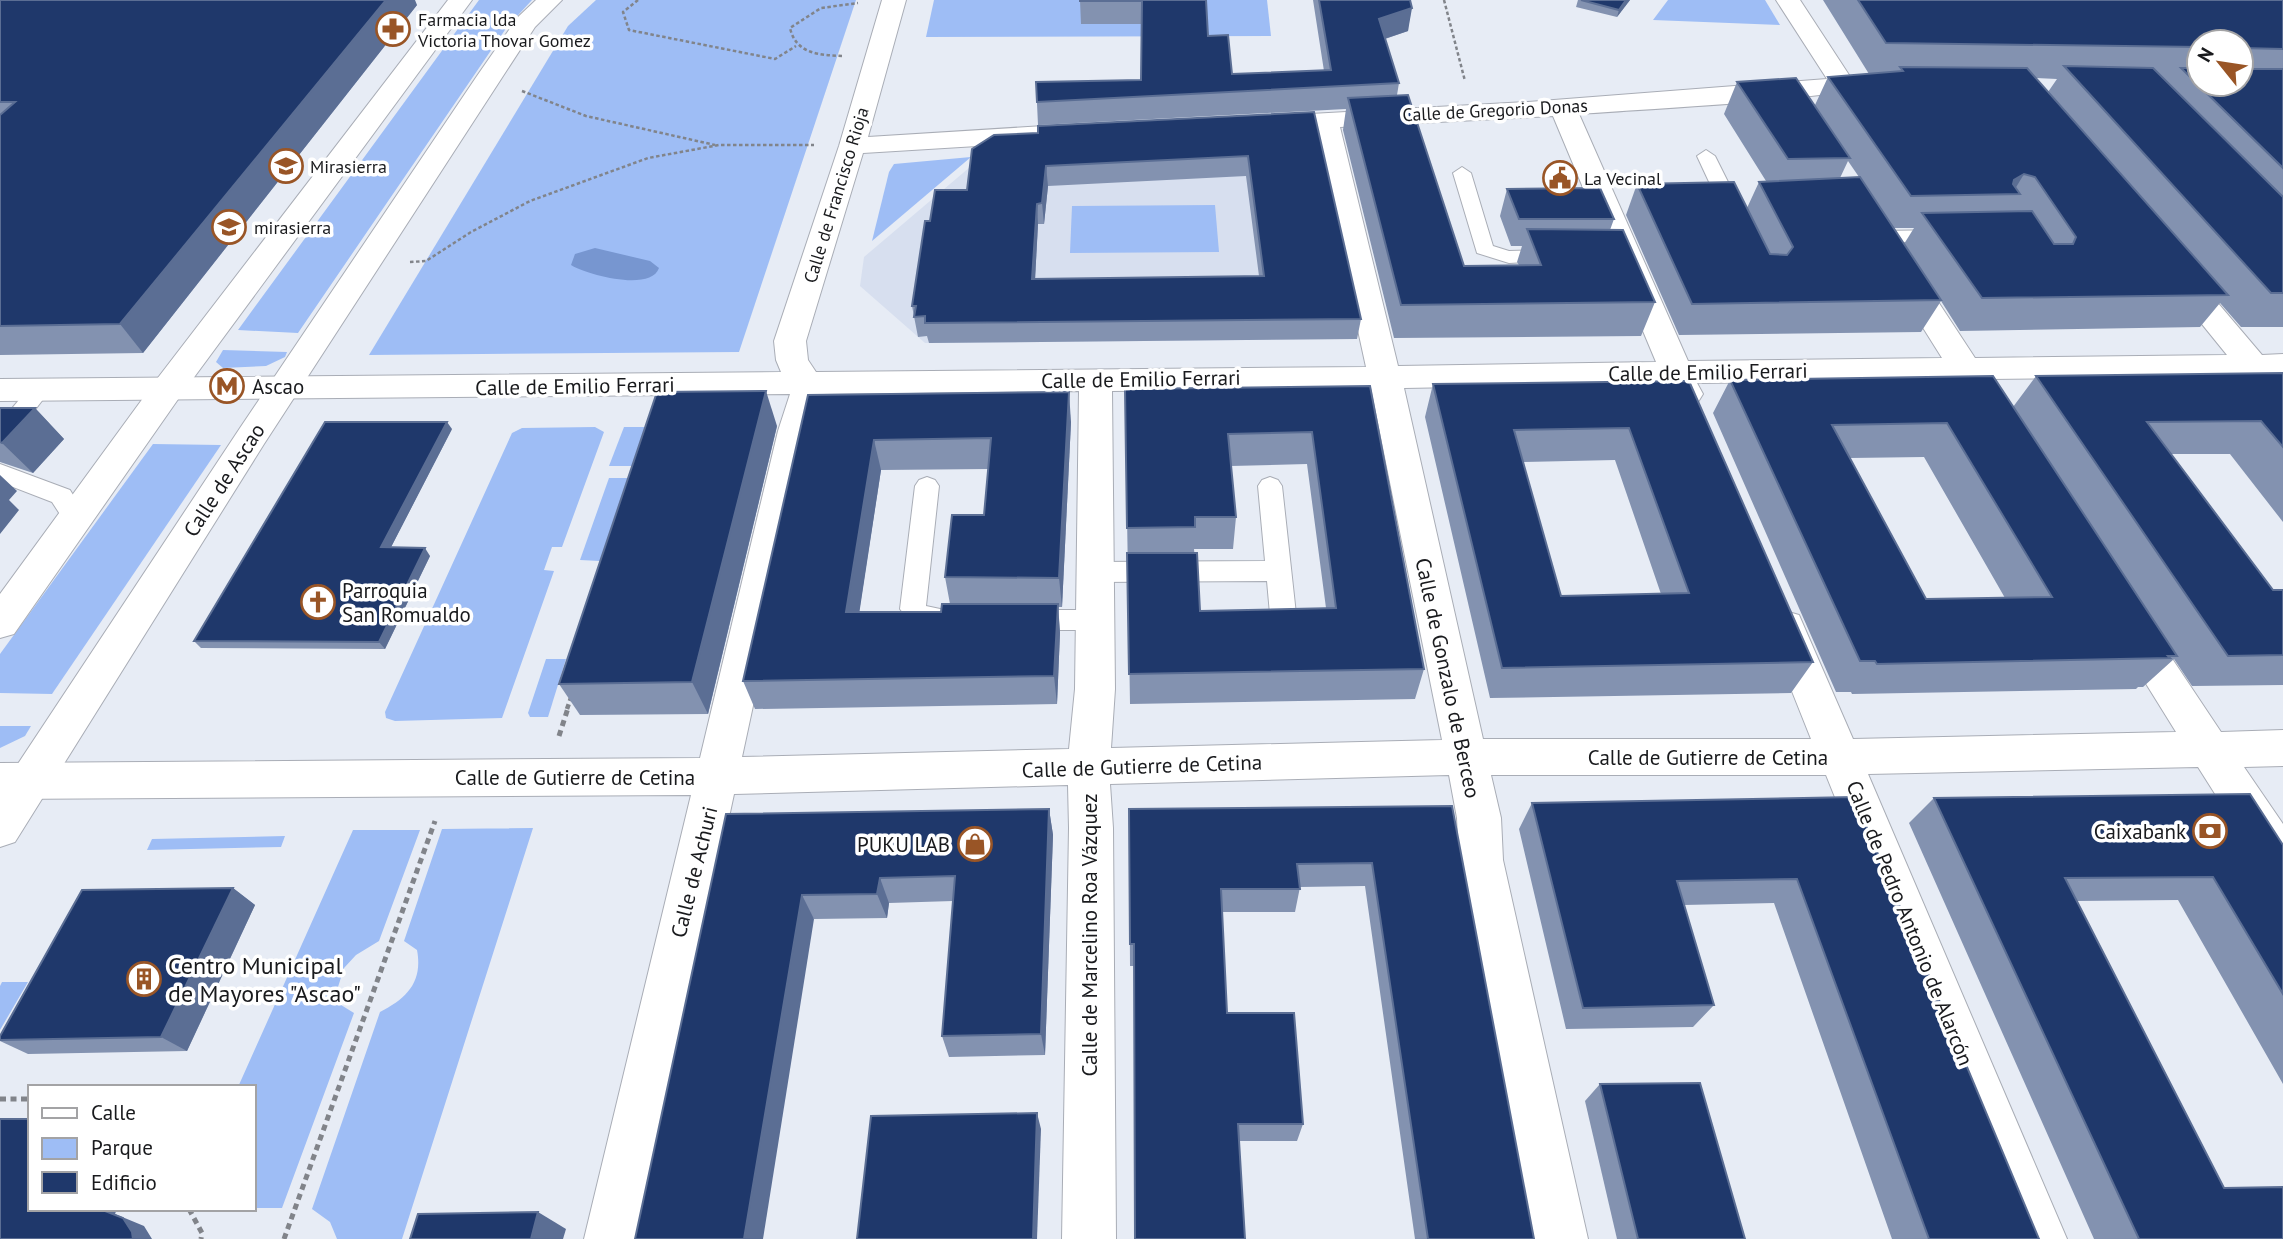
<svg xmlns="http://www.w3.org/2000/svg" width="2283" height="1239" viewBox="0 0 2283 1239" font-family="'PT Sans',sans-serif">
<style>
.built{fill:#d7dfef}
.green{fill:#9ebdf5}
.water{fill:#7796d0}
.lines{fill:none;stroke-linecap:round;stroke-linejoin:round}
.service-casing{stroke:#a9adb6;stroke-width:2}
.minor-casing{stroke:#a9adb6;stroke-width:2}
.tertiary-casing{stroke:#a9adb6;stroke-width:2}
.path-far2{stroke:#81848a;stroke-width:2.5;stroke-dasharray:3.5 2.5;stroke-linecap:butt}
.path-far1{stroke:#81848a;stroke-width:4.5;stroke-dasharray:5 3.5;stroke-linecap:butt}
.path{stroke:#81848a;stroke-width:5;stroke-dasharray:6 4.5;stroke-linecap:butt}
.service{fill:#fff;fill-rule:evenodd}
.minor{fill:#fff;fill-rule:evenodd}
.tertiary{fill:#fff;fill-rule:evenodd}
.wall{fill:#8392b0;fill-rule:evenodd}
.shaded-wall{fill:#5b6e94}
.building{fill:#1f386b;stroke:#5b6e94;stroke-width:2;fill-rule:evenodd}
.labels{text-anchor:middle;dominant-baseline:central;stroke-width:7;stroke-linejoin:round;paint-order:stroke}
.far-poi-label{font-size:18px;fill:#191a1d;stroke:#fff;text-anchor:start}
.far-street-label{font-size:18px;fill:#191a1d;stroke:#fff}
.street-label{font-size:21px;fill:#191a1d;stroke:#fff}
.poi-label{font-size:21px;fill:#191a1d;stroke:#fff;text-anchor:start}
.near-poi-label{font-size:24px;fill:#191a1d;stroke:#fff;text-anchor:start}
</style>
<rect width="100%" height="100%" fill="#e7ecf5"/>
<path class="built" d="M1310,138L1352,339L925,343L860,286L864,257L983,156Z"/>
<g class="green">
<path d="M479,0H532L507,27L298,333L238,330Z"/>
<path d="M596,0H856L739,352L369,355L568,26Z"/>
<path d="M934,0H1267L1271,36L926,37Z"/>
<path d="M1668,0H1765L1780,25L1653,20Z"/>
<path d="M971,157L872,241L889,172L894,164Z"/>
<path d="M1215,205L1219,252L1070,253L1072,206Z"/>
<path d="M223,350L287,352L285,357L266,366L223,368L216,362Z"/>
<path d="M595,427L604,432L562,547H552L544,570L554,571L502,718L395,721L386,718L385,712L512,433L522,428Z"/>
<path d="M624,427H645L632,466H609Z"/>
<path d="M153,444L221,445L52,694L0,693V654Z"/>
<path d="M609,478H628L600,561L580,560Z"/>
<path d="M546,659H566L548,717H530L528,713Z"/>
<path d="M0,726H31L25,736L0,748Z"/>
<path d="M533,828L402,1239H337L330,1222L312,1209L380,1012C407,998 423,982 417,950L404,941L442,829Z"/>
<path d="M353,830H420L379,941L356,955L344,968L338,987L341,1005L354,1013L282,1208H254V1087H238Z"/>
<path d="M285,836L281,847L147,850L152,839Z"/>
<path d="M2,982H28L0,1030V986Z"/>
</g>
<path class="water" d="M595,248L650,261L659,268C651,292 587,275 571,265L575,254Z"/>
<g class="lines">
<g class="service-casing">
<g id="service">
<path d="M1706,150L1715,156L1744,214L1741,218H1727L1724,214L1697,156Z"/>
<path d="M1462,167L1471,173L1493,246L1509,251L1554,250L1561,252L1564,256L1561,260L1509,263L1477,253L1453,173Z"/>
<path d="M1945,230L1952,232L1955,236L1952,240L1880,243L1873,241L1870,237L1873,233L1880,231Z"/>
<path d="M40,381L48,384L51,389L8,445L0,447V423L32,384Z"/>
<path d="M0,464L70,490L88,519L85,525L76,528L67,525L52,502L0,482Z"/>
<path d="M927,477L935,480L939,486L926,606L959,613L963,620L959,627L950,630L911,623L900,609L915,486L919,480Z"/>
<path d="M1270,477L1278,480L1282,486L1296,614L1292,621L1283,624L1274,621L1270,614L1267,581L1095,582L1086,579L1082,572L1086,565L1095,562L1265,561L1258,486L1262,480Z"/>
<path d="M1024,610H1096L1105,613L1109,620L1105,627L1096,630H1024L1015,627L1011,620L1015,613Z"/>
</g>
</g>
<g class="minor-casing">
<path id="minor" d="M882,0H906L868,137L1044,126L1053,128L1057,134L1053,140L1044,142L863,153L806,341L808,360L816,372L1366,367L1314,129L1265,131L1256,129L1252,123L1256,117L1528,102L1827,79L1776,0H1800L1851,78L1884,83L1888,88L1884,93C1868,97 1852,92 1836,93C1751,104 1665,108 1579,114L1688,361L1942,358L1888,272L1892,265L1903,263L1914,265L1975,358L2227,355L2163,276L2167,269L2178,267L2189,269L2262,355L2283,354V376H2281L2283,378V411L2271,408L2245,376L1989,379L1993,387L1989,395L1977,398L1965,395L1956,380L1697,383L1703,394L1698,402L1686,405L1674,402L1665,383L1404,388L1483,739H1811L1766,626L1771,615L1785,611L1799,615L1853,739L2176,732L2112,629L2117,618L2131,614L2145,618L2221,732L2283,730V766L2244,767L2283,824V882L2267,876L2198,767L1868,774L2067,1239H2013L1826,775H1491L1501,818L1503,860L1588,1239H1534L1459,860L1457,818L1449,775L1110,784L1113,828L1116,1239H1062L1069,828L1068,785L734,794L638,1239H584L691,795L0,799V763L700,758L778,431L790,394L0,401V379L781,372L776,360L774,341L839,146ZM1553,116L1656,362L1398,366L1340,127ZM1371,388L1442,740L1111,748L1115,689L1112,391ZM1079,391L1075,689L1069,749L742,757L812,431L823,394Z"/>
</g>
<g class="tertiary-casing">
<g id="tertiary">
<path d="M448,0H472L181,395L14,634L0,638V594L157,379Z"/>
<path d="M536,0H562L535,27L503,76L264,444L15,842L0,847V791L240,428L477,76L518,17Z"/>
</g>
</g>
<g class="path-far2">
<path d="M638,0L623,12L629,30L775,59L796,46"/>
<path d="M1444,0L1465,81"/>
<path d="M842,56C819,55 796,54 790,28L821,8L858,3"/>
<path d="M522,91L586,116L715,145"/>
<path d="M410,262L426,261L471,232L530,201L648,158L719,145H814"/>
</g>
<path class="path-far1" d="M567,709L572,695"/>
<g class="path">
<path d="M559,736L568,708"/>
<path d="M0,1099H30"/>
<path d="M189,1209L202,1233L201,1239"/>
<path d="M284,1239L435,821"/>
</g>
<use href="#service" class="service"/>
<use href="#minor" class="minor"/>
<use href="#tertiary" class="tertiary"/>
</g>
<g class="wall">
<path d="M0,0L417,5L143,353L0,355Z"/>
<path d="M1080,0H1206L1208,36L1232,74L1324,71L1313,0H1410L1408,31L1385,39L1399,83L1397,95L1464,266L1519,265L1517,262L1522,246H1511L1500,216L1507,189L1614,219L1610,230L1655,302L1641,336L1394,338L1343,130L1346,109L1038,125L1036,82L1141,80L1142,24H1081Z"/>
<path d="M1578,0H1630L1617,17L1576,7Z"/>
<path d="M1823,0H2283V327H2241L2220,303L2200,327L1960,331L1941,301L1921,332L1679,335L1626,215L1637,184L1747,208L1759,182L1766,181L1724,114L1737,82L1815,105L1828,77L1869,74ZM2199,42H2241V84H2199ZM2036,78L2057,79L2048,92ZM1848,161L1859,177L1840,178ZM1894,228H1914L1904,244Z"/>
<path d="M1314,112L1361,319L1357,339L929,343L927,336L918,337L912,306L930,221L967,190L1038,133ZM1246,176L1259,276L1035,279L1038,224H1044L1048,186Z"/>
<path d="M2283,373V522L2230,454H2171L2273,590H2283V685L2192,686L2174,659L2143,687H2138L2136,689L1852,694L1851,692H1836L1713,413L1730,380L2013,407L2036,376ZM1924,457L2005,598L1926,599L1850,458Z"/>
<path d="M1689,381L1813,662L1791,693L1490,698L1425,417L1433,384ZM1615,460L1661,594L1561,596L1523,462Z"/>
<path d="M1370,386L1424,669L1415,699L1130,704L1125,389ZM1307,464L1326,608L1200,611L1194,549H1233L1236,517L1231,466Z"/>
<path d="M808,395L1071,422L1062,607H1058L1060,633L1057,704L755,709L743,681ZM988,469L984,515L945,577L950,604L941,612H859L881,470Z"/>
<path d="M0,408H35L64,439L33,473L0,462Z"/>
<path d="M777,426L708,714L580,715L559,684Z"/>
<path d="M452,429L391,547L430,556L385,649L201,648L194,641Z"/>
<path d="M1854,797L2039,1239H1892L1774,903L1684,905L1714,1005L1693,1027L1566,1029L1519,829L1532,803Z"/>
<path d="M1934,798L2283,845V1084L2178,900L2077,901L2224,1188L2283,1239H2094L1909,823Z"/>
<path d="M1452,806L1534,1239H1415L1365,886L1300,887L1295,912H1222L1227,1013L1303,1124L1297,1141H1239L1134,966H1130L1129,809Z"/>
<path d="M1049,809L1053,835L1045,1055L949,1057L942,1036L953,901L889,903L887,918L814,919L726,814Z"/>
<path d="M233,888L255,905L187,1051L28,1054L0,1041V1036Z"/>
<path d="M1600,1084L1745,1239H1617L1585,1101Z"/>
</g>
<g class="shaded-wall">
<path d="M386,0H415L417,5L143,353L120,324Z"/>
<path d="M1626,0H1630L1617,17L1619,10Z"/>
<path d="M1412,8L1408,31L1375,42L1379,19Z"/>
<path d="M1046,166L1048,186L1044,224L1042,203Z"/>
<path d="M2024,174L2012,194L2014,180Z"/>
<path d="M1037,204L1038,224L1034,299L1032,279Z"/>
<path d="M766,391L777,426L708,714L692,682Z"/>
<path d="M1069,392L1071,422L1062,607L1059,578Z"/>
<path d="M35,408L64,439L33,473L2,443Z"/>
<path d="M447,422L452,429L387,555L381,547Z"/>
<path d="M874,440L881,470L855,641L846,612Z"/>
<path d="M0,475L17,491L9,500L19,510L0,534Z"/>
<path d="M425,548L430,556L385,649L379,642Z"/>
<path d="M1058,604L1060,633L1057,704L1054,676Z"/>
<path d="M1049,809L1053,835L1045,1055L1041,1034Z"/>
<path d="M880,878L889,903L887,918L877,894Z"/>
<path d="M233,888L255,905L187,1051L161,1037Z"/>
<path d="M802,895L814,919L763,1239H744Z"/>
<path d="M1037,1113L1041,1129L1037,1239H1033Z"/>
<path d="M100,1209H117L115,1214L144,1226L152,1239H133Z"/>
<path d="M538,1212L566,1229L563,1239H531Z"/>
</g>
<g class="building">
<path d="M0,0H386L120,324L0,326V115L15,102H0Z"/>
<path d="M1080,0H1206L1208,36L1228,35L1232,74L1331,70L1319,0H1410L1412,8L1379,19L1399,83L1037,102L1036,82L1141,80L1142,1H1080Z"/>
<path d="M1581,0H1626L1619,10Z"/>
<path d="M1858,0H2283V49L2241,48V42H2199V47L1886,43Z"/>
<path d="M2064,66L2153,68L2283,197V293H2271Z"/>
<path d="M1900,67L2027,68L2228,295L1982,298L1922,213L2032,211L2054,244H2073L2076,237L2035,177L2024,174L2014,180L2013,184L2020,194L1911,196L1828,77L1903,71Z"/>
<path d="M2181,68H2199V84H2241V69H2283V168Z"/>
<path d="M1796,78L1850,158L1788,159L1737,82Z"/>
<path d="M1408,95L1464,266L1541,265L1527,229L1623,230L1655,302L1401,305L1348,98Z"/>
<path d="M1314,112L1361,319L925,323V316L914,317L916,306H912L925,221H930L935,190H967L972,149L994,135L1038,133V126ZM1248,156L1264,276L1032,279L1037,204L1042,203L1046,166Z"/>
<path d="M1860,177L1941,300L1692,304L1637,184L1734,182L1770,254L1787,255L1793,247L1759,182Z"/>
<path d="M1600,188L1614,219H1519L1507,189Z"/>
<path d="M2283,373V447L2261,421L2147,422L2273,590H2283V655L2228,656L2036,376Z"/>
<path d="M1993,376L2177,656H2168L2170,658L1877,664L1875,661H1860L1730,380ZM1947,423L2052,597L1926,599L1832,425Z"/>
<path d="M1689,381L1813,662L1502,668L1433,384ZM1629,428L1689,593L1561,596L1514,430Z"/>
<path d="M1370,386L1424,669L1129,674L1127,553H1197L1200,611L1336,608L1312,432L1228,434L1236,517H1195V527L1127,528L1125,389Z"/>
<path d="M766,391L692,682L559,684L657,392Z"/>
<path d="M1069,392L1059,578L945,577L952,515H984L991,438L874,440L846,612H941L942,604H1058L1054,676L743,681L808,395Z"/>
<path d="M0,408H35L2,443L0,442Z"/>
<path d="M325,422H447L381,547L425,548L379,642L194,641Z"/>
<path d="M2250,794L2283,845V994L2213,877L2065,878L2224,1188L2283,1187V1239H2139L1934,798Z"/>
<path d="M1854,797L2039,1239H1929L1797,879L1677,881L1714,1005L1583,1008L1532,803Z"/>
<path d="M1452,806L1534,1239H1428L1372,863L1297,864L1300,889H1221L1227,1013H1294L1303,1124H1238L1245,1239H1135L1134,944H1130L1129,809Z"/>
<path d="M1049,809L1041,1034L942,1036L955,876L880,878L877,894L802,895L744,1239H635L726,814Z"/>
<path d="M233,888L161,1037L0,1040V1036L82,890Z"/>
<path d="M1700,1083L1745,1239H1638L1600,1084Z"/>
<path d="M1037,1113L1033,1239H857L871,1116Z"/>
<path d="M0,1119H30V1209H100L123,1218L132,1232L133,1239H0Z"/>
<path d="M538,1212L531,1239H410L418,1214Z"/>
</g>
<defs>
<g id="pharmacy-ring" transform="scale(1.75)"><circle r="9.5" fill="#fff" stroke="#995526" stroke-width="1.5"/><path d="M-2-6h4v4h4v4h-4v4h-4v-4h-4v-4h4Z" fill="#995526"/></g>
<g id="school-ring" transform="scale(1.75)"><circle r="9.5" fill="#fff" stroke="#995526" stroke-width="1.5"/><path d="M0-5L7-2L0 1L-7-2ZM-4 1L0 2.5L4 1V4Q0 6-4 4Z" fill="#995526"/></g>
<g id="civic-ring" transform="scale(1.75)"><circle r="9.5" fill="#fff" stroke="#995526" stroke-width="1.5"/><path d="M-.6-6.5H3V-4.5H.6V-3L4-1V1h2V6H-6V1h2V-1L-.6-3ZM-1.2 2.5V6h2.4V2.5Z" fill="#995526"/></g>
<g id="metro-ring" transform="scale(1.75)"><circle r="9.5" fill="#fff" stroke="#995526" stroke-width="1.5"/><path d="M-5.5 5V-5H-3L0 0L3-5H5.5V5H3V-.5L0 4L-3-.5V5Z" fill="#995526"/></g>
<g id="church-ring" transform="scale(1.75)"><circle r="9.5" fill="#fff" stroke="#995526" stroke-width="1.5"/><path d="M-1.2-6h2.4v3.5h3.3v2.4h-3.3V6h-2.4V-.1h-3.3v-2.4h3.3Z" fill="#995526"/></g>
<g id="bank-ring" transform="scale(1.75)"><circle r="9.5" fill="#fff" stroke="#995526" stroke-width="1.5"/><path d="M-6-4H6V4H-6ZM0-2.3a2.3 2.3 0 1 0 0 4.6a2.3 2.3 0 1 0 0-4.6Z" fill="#995526"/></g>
<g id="shop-ring" transform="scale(1.75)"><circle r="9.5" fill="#fff" stroke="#995526" stroke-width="1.5"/><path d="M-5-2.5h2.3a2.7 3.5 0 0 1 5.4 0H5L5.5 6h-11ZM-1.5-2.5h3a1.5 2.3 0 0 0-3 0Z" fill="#995526"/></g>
<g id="building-ring" transform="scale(1.75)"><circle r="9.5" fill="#fff" stroke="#995526" stroke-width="1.5"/><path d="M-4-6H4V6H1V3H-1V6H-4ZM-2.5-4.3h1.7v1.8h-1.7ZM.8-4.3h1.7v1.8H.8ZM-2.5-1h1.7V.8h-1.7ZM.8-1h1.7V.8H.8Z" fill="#995526"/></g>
</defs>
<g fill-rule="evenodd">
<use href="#pharmacy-ring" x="393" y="29"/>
<use href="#school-ring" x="286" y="166"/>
<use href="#civic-ring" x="1560" y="178"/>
<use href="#school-ring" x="229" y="227"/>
<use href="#metro-ring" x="227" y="386"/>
<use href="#church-ring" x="318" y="602"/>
<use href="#bank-ring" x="2210" y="831"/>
<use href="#shop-ring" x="975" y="844"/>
<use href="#building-ring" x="144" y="979"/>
</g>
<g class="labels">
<g class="far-poi-label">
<text x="418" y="19">Farmacia lda<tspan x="418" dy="21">Victoria Thovar Gomez</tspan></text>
<text x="310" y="166">Mirasierra</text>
<text x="1584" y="178">La Vecinal</text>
<text x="254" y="227">mirasierra</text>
</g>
<g class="far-street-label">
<text transform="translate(1495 110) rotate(-3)">Calle de Gregorio Donas</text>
<text transform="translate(836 195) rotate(-73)">Calle de Francisco Rioja</text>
</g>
<g class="street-label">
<text transform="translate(1708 372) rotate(-1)">Calle de Emilio Ferrari</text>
<text transform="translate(1141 379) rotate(-1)">Calle de Emilio Ferrari</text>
<text transform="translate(575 386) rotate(-1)">Calle de Emilio Ferrari</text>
<text transform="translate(224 480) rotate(-57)">Calle de Ascao</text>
<text transform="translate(1448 678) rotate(78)">Calle de Gonzalo de Berceo</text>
<text x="1708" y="757">Calle de Gutierre de Cetina</text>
<text transform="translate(1142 766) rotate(-2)">Calle de Gutierre de Cetina</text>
<text x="575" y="777">Calle de Gutierre de Cetina</text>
<text transform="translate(694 872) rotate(-76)">Calle de Achuri</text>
<text transform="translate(1910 923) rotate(68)">Calle de Pedro Antonio de Alarcón</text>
<text transform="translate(1089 935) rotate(-90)">Calle de Marcelino Roa Vázquez</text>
</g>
<g class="poi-label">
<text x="252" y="386">Ascao</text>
<text x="342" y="590">Parroquia<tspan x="342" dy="24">San Romualdo</tspan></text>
<text x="2186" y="831" text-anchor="end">Caixabank</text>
<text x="950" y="844" text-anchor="end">PUKU LAB</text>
</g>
<g class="near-poi-label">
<text x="168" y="965">Centro Municipal<tspan x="168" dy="28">de Mayores "Ascao"</tspan></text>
</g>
</g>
<rect x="28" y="1085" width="228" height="126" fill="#ffffff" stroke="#a3a3a5" stroke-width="2"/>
<rect x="42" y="1108" width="35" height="10" fill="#ffffff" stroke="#a3a3a5" stroke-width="2"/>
<text x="91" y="1120" font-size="21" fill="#191a1d">Calle</text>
<rect x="42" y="1138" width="35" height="21" fill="#9ebdf5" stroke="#a3a3a5" stroke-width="2"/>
<text x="91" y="1155" font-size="21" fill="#191a1d">Parque</text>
<rect x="42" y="1172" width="35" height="21" fill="#1f386b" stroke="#a3a3a5" stroke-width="2"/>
<text x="91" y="1190" font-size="21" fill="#191a1d">Edificio</text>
<g transform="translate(2220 63) rotate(300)"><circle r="33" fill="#ffffff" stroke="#a3a3a5" stroke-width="2"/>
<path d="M0-5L12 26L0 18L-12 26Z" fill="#995526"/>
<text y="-10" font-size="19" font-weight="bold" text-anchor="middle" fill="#191a1d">N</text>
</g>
</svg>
